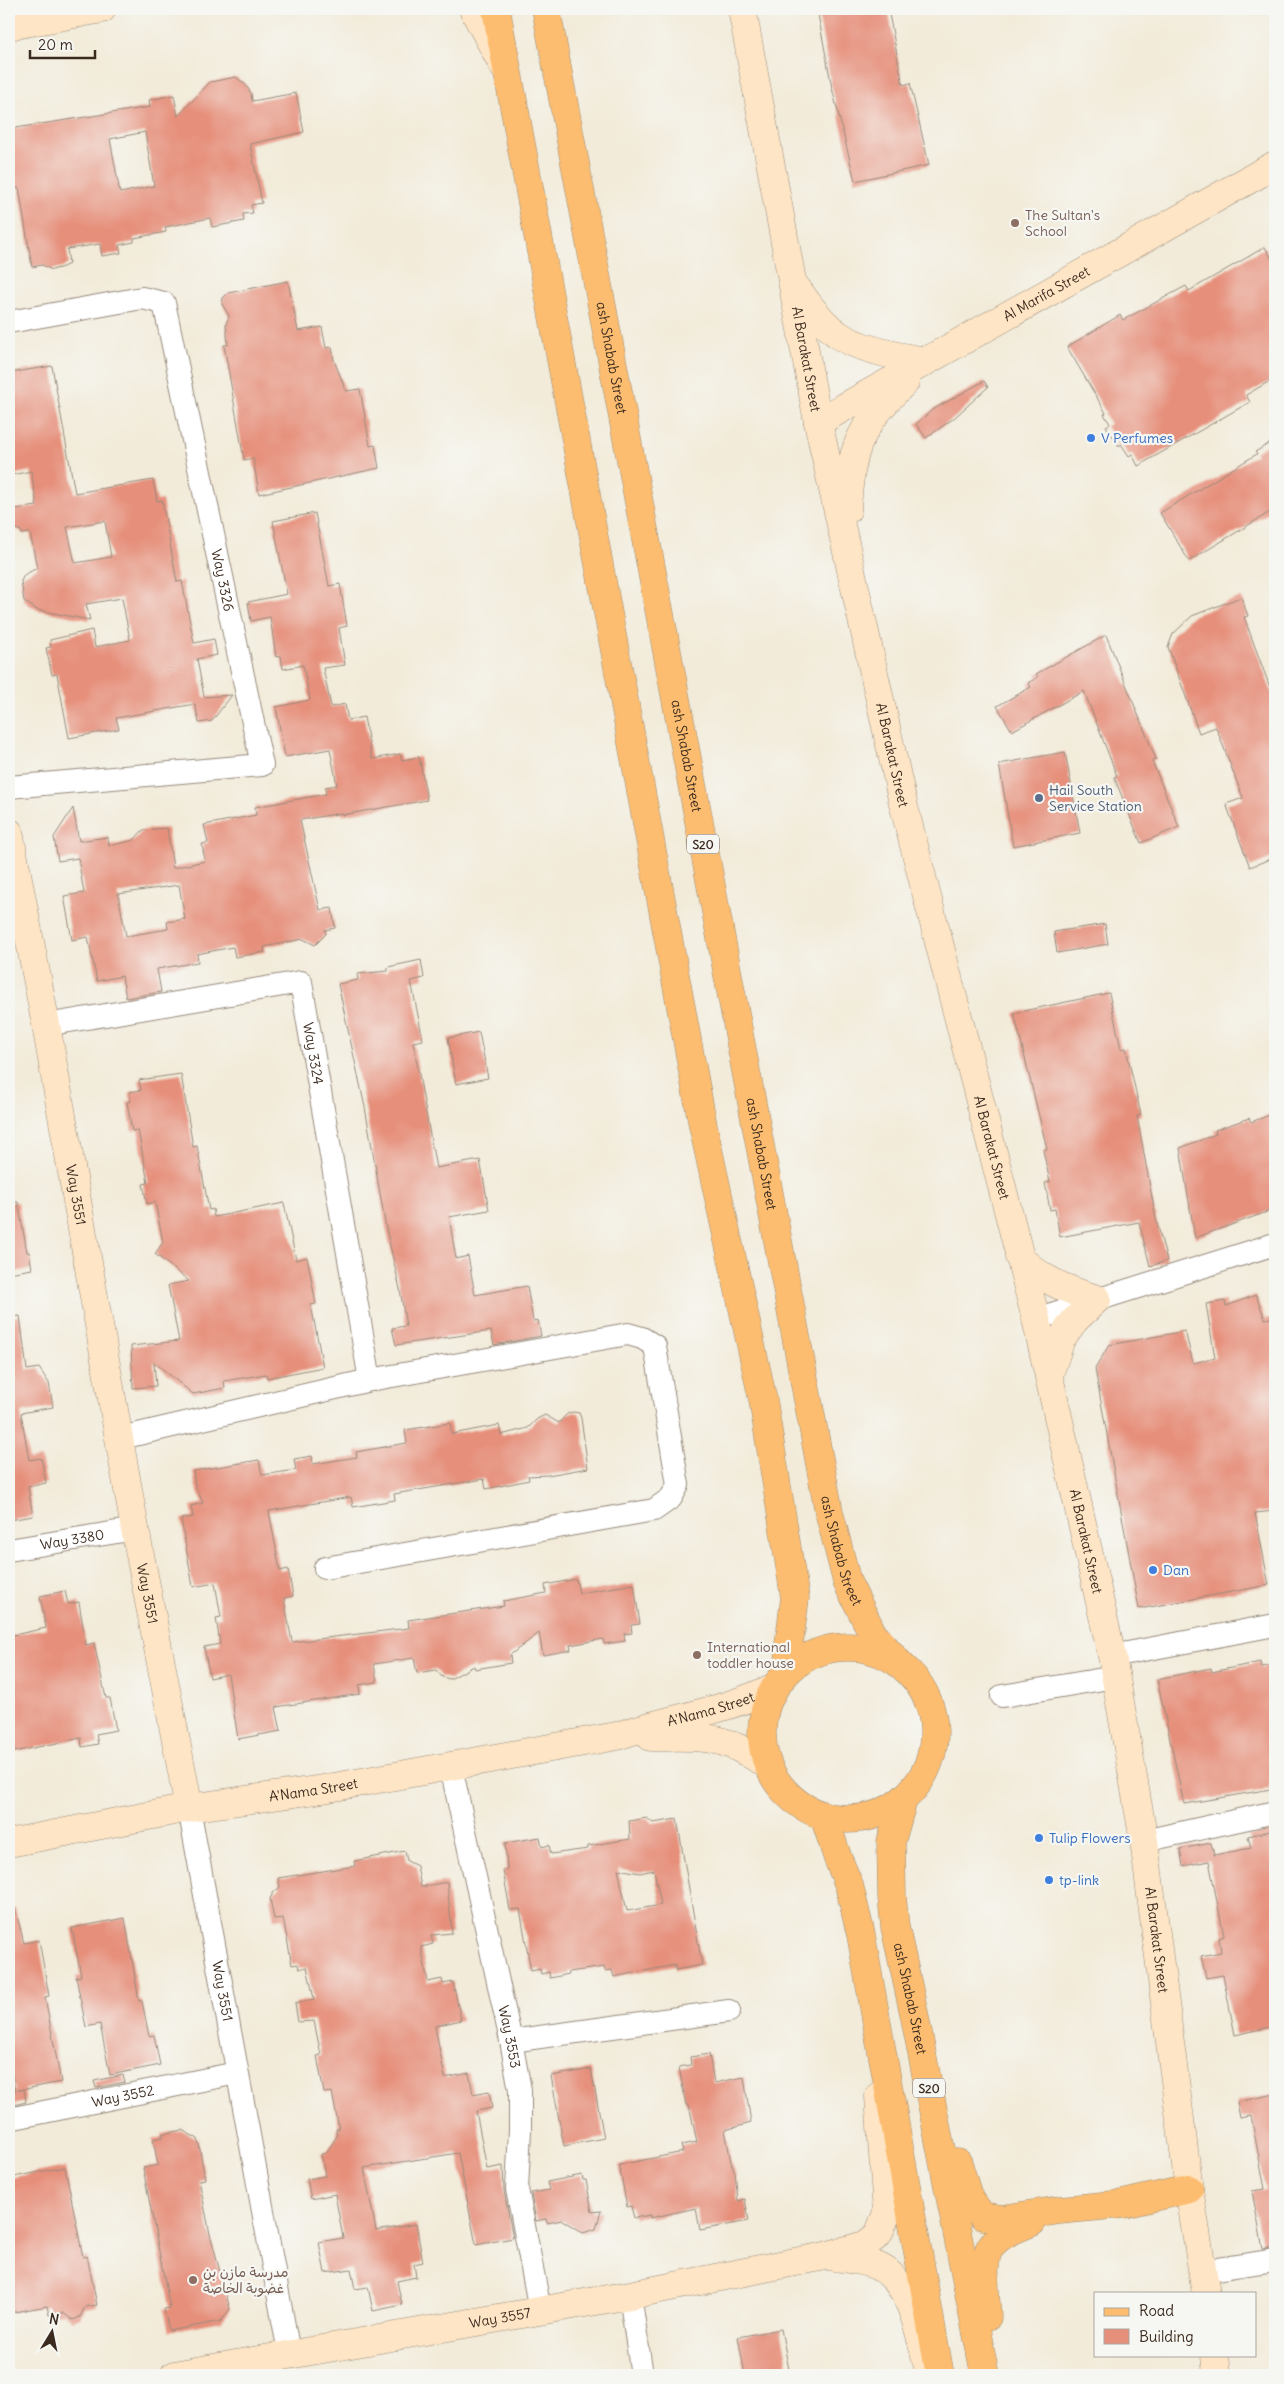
<svg xmlns="http://www.w3.org/2000/svg" width="1284" height="2384" viewBox="0 0 1284 2384" font-family="Delius,'Playpen Sans Arabic',sans-serif">
<style>
.building{fill:#e6907c;fill-rule:evenodd}
.lines{fill:none;stroke-linecap:round;stroke-linejoin:round}
.street-casing{stroke:#968a7c;stroke-width:24}
.secondary-casing{stroke:#968a7c;stroke-width:29}
.primary-casing{stroke:#968a7c;stroke-width:29}
.street{stroke:#fff;stroke-width:22}
.secondary{stroke:#fee5c5;stroke-width:28}
.primary{stroke:#fcbd6f;stroke-width:28}
.education-dot{fill:#8d6e63;stroke:#f6f6f2;stroke-width:2}
.shop-dot{fill:#3f7fe0;stroke:#f6f6f2;stroke-width:2}
.service-dot{fill:#5c6f8a;stroke:#f6f6f2;stroke-width:2}
.labels{text-anchor:middle;dominant-baseline:central;stroke-width:4.5;stroke-linejoin:round;paint-order:stroke}
.shield{fill:#f6f6f2;stroke:#73675e;stroke-width:1}
.shield-label{font-size:12px;font-weight:bold;fill:#3b2a1e}
.education-label{font-size:14px;fill:#785e54;stroke:#f6f6f2;text-anchor:start}
.street-label{font-size:14px;fill:#3b2a1e;stroke:#f6f6f2}
.shop-label{font-size:14px;fill:#366cbe;stroke:#f6f6f2;text-anchor:start}
.service-label{font-size:14px;fill:#4e5e75;stroke:#f6f6f2;text-anchor:start}
</style>
<rect width="100%" height="100%" fill="#f6f6f2"/>
<filter id="ink" filterUnits="userSpaceOnUse"><feTurbulence type="fractalNoise" baseFrequency=".02" numOctaves="2"/><feDisplacementMap in="SourceGraphic" scale="10" xChannelSelector="R" yChannelSelector="G"/><feConvolveMatrix kernelMatrix="1 2 1 2 8 2 1 2 1" color-interpolation-filters="sRGB"/></filter>
<filter id="wash" filterUnits="userSpaceOnUse"><feTurbulence type="fractalNoise" baseFrequency=".0096" numOctaves="4" result="noise"/><feDisplacementMap in="SourceGraphic" scale="20" xChannelSelector="R" yChannelSelector="G"/><feGaussianBlur stdDeviation="1.12" result="paint"/><feColorMatrix in="noise" values="0 0 0 0 0 0 0 0 0 0 0 0 0 0 0 0 0 1.4 0 .05"/><feComposite in="paint" operator="in"/></filter>
<g filter="url(#wash)">
<rect width="100%" height="100%" fill="#f2ebd9"/>
<g id="blocks">
<g class="building">
<path d="M817,9H888L903,85L910,83L929,165L855,181L832,88Z"/>
<path d="M236,77L245,84L251,93L252,101L296,93L304,132L250,144L262,203L251,205L253,213L243,214L244,221L212,227L210,218L165,227L166,232L134,238V242L119,245L121,253L102,256L100,244L67,249L69,264L63,267L52,270L42,265L32,267L19,188L9,190V129L150,107L149,100L174,95L178,116L210,82ZM145,132L154,186L120,193L110,139Z"/>
<path d="M1265,247L1275,265V378L1246,395L1250,402L1138,466L1132,454L1129,456L1121,444L1119,446L1106,426L1110,424L1104,414L1106,413L1067,347L1120,315L1123,320L1186,286L1189,291Z"/>
<path d="M288,281L298,331L322,327L326,348L332,347L334,360L346,391L360,389L370,446L375,445L379,468L259,494L253,458L244,460L224,345H228L226,324L229,316L222,304L223,298L228,293Z"/>
<path d="M52,366L75,493L153,480L157,501L162,500L177,582L182,581L194,643L214,639L217,655L197,659L204,697L232,695L212,721L199,723L195,704L116,718L119,729L69,738L57,674L52,675L46,648L51,647L50,640L92,630L95,647L130,640L122,598L86,604L90,620L37,610L24,601L21,581L24,575L37,568L30,533L22,534L21,531L13,528L9,517L11,512L15,509L37,506L31,471L12,475L9,460V373ZM105,521L111,557L75,563L67,527Z"/>
<path d="M984,381L988,387L954,418L926,438L916,424L932,410Z"/>
<path d="M1275,440V509L1189,561L1160,513L1257,454L1255,452Z"/>
<path d="M315,513L329,586L340,584L347,626L339,628L345,665L323,668L331,707L345,704L348,720L364,717L372,759L400,754L402,760L419,757L427,800L342,815V813L300,820L320,910L332,908L335,928L325,930L326,934L315,945L303,939L264,947L265,952L235,957L233,947L197,954L198,962L157,969L161,992L126,998L122,976L97,981L88,937L72,940L64,896L84,893L78,858L58,861L54,837L73,808L79,841L108,837L109,846L134,840L143,830L167,828L173,868L205,861L202,844L208,843L204,825L256,815L255,807L326,794L325,787L337,785L330,749L285,757L276,707L310,700L303,665L283,669L281,656L276,657L270,617L251,621L248,602L287,594L273,521ZM179,885L185,919L167,922L168,929L126,936L118,894Z"/>
<path d="M1241,597L1248,616L1244,617L1275,701V857L1250,867L1226,804L1243,798L1216,727L1199,733L1168,647L1173,634L1192,616Z"/>
<path d="M1106,635L1156,759L1152,761L1179,827L1141,843L1114,777L1117,776L1084,691L1012,731L997,706L1031,687L1028,683L1038,677L1036,674Z"/>
<path d="M1065,752L1080,833L1013,846L999,764Z"/>
<path d="M1105,924L1108,944L1057,953L1054,932Z"/>
<path d="M421,960L424,978L411,981L423,1040L413,1042L436,1168L480,1160L489,1210L449,1217L456,1259L468,1256L475,1295L527,1286L533,1321L538,1320L541,1336L494,1345L491,1331L396,1345L392,1328L406,1326L400,1289L386,1228L365,1107L338,984L358,980L357,974L388,971V967Z"/>
<path d="M1109,993L1121,1049L1126,1048L1141,1115L1137,1116L1156,1219L1167,1261L1150,1266L1139,1222L1060,1237L1055,1209L1050,1210L1045,1183L1050,1182L1043,1150L1047,1149L1014,1013Z"/>
<path d="M479,1032L488,1078L456,1084L448,1038Z"/>
<path d="M181,1074L193,1147L197,1146L209,1210L213,1209L214,1217L284,1203L296,1260L307,1257L316,1304L311,1305L323,1367L267,1378L266,1374L224,1381L225,1388L193,1394L154,1362L156,1386L133,1388L131,1346L179,1341L168,1285L189,1281L155,1254L163,1242L155,1202L147,1204L143,1184L148,1183L138,1130L132,1131L127,1102L131,1101L129,1092L141,1090L139,1080Z"/>
<path d="M1275,1113V1209L1195,1238L1180,1148L1216,1134L1215,1130L1249,1118L1251,1122Z"/>
<path d="M9,1202H18L27,1252H29L32,1269L9,1273Z"/>
<path d="M1256,1295L1265,1319L1275,1317V1511L1255,1513L1269,1585L1139,1609L1095,1369L1109,1345L1185,1331L1193,1363L1215,1358L1206,1304L1225,1301L1226,1306Z"/>
<path d="M20,1316L27,1370L39,1368L49,1383L53,1407L21,1413L29,1460L41,1458L46,1483L28,1487L33,1516L9,1520V1317Z"/>
<path d="M573,1412L579,1413L581,1418L588,1468L548,1475L528,1476L529,1480L486,1489L484,1479L394,1494L395,1500L353,1507L351,1497L269,1511L280,1571L288,1569L293,1596L284,1598L292,1642L409,1628L408,1620L504,1606L503,1601L546,1593L545,1585L576,1579L579,1593L634,1584L640,1624L631,1625L632,1633L624,1634L625,1641L604,1644L603,1639L570,1645L571,1650L543,1655L539,1633L510,1655L511,1663L475,1669L474,1666L450,1679L442,1677L436,1670L417,1673L414,1658L374,1664L377,1682L359,1685L360,1694L276,1707L281,1731L238,1739L228,1674L210,1678L204,1647L220,1644L216,1618L221,1617L215,1583L193,1587L181,1519L193,1517L191,1506L203,1503L195,1485L193,1471L259,1460L262,1475L296,1470L294,1459L312,1456L313,1464L357,1457L356,1452L407,1443L405,1430L450,1423L452,1434L499,1425L501,1435L528,1428L537,1419L545,1415L559,1423L567,1414Z"/>
<path d="M65,1591L68,1604L79,1602L86,1645L94,1643L106,1698H110L116,1730L96,1734L98,1744L82,1747L81,1738L9,1753V1636L46,1628L40,1596Z"/>
<path d="M1260,1662L1261,1667L1275,1665V1785L1270,1786L1271,1789L1184,1804L1157,1679L1211,1668L1212,1672Z"/>
<path d="M647,1818L653,1823L677,1819L702,1965L675,1970V1965L614,1977L612,1970L605,1971L604,1967L569,1972V1974L550,1978L549,1972L541,1974L540,1969L531,1971L520,1909L510,1910L503,1870L507,1869L505,1843L540,1837L542,1847L549,1845L551,1854L588,1849V1846L630,1839L629,1821ZM618,1869L640,1873L654,1870L661,1905L627,1911Z"/>
<path d="M1275,1830V2026L1235,2035L1223,1975L1206,1978L1201,1956L1221,1952L1219,1938L1224,1936L1209,1861L1183,1866L1180,1849L1211,1843L1214,1855L1251,1848L1248,1836Z"/>
<path d="M405,1851L407,1861L417,1866L421,1887L447,1882L452,1933L431,1935L433,1944L421,1947L428,1982L442,1979L443,1984L453,1982L461,2020L435,2026L445,2078L469,2073L473,2094L489,2091L492,2108L476,2111L487,2169L503,2166L504,2191L513,2238L476,2245L458,2153L364,2168L376,2231L416,2224L423,2262L414,2264L416,2277L397,2281L402,2305L373,2311L368,2287L355,2289L351,2269L325,2273L319,2242L343,2238L335,2194L311,2199L307,2179L325,2176L321,2154L326,2153L337,2136L336,2129H339L332,2092L324,2093L317,2056L321,2055L314,2021L298,2022L295,2003L314,1999L307,1967L299,1969L298,1964L292,1965L283,1918L274,1919L270,1899L273,1893L280,1887L278,1878L355,1866L354,1861Z"/>
<path d="M15,1908L24,1943L39,1940L49,1996L45,1997L61,2082L15,2091L9,2058V1909Z"/>
<path d="M125,1918L139,2001H142L149,2036L154,2035L160,2065L110,2075L100,2024L86,2027L76,1977L81,1976L72,1928Z"/>
<path d="M709,2054L714,2083L744,2077L751,2123L725,2130L731,2162L735,2172L738,2201L745,2199L749,2221L700,2230L696,2208L650,2218V2215L634,2218L631,2206L627,2207L619,2165L683,2152L681,2145L697,2142L689,2105H686L679,2067L691,2065L690,2057Z"/>
<path d="M591,2069L604,2138L564,2146L551,2076Z"/>
<path d="M123,2075L125,2082L96,2088L94,2081Z"/>
<path d="M24,2089L26,2102L9,2106V2092Z"/>
<path d="M1275,2094V2247L1263,2249L1252,2191L1265,2189L1251,2116L1240,2118L1237,2102Z"/>
<path d="M182,2130L198,2139L205,2179L199,2180L210,2234L230,2309L221,2321L169,2331L164,2309L170,2308L143,2168L158,2165L153,2139L162,2137V2134Z"/>
<path d="M65,2167L83,2257L87,2256L97,2305L85,2307L80,2317L73,2320L63,2313L49,2315L47,2306L9,2313V2178Z"/>
<path d="M582,2175L583,2180H586L592,2212L601,2211L596,2229L583,2233L562,2220L547,2223L546,2219L536,2221L531,2193L549,2190L547,2182Z"/>
<path d="M781,2329L790,2375H745L738,2337Z"/>
</g>
</g>
</g>
<g filter="url(#ink)">
<use href="#blocks" fill-opacity="0" stroke="#968a7c" stroke-width="1"/>
<g class="lines">
<g class="street-casing">
<g id="street">
<path id="s1" d="M9,322L142,298L164,303L262,765L9,787"/>
<path id="s2" d="M46,1025L301,982L370,1380"/>
<path d="M1036,1319L1275,1244"/>
<path d="M121,1438L370,1380L628,1334L642,1338L655,1346L678,1485L671,1498L654,1510L325,1568"/>
<path id="s3" d="M9,1550L135,1529"/>
<path d="M1112,1656L1275,1625"/>
<path d="M1002,1696L1115,1677"/>
<path id="s4" d="M451,1767L511,2041L520,2090V2130L517,2189L540,2310"/>
<path id="s5" d="M189,1808L289,2353"/>
<path d="M1144,1841L1275,1812"/>
<path d="M511,2041L729,2011"/>
<path id="s6" d="M9,2119L237,2073"/>
<path d="M1203,2271L1275,2260"/>
<path d="M630,2295L642,2375"/>
</g>
</g>
<g class="secondary-casing">
<g id="secondary">
<path d="M473,9L504,67"/>
<path id="s7" d="M742,9L818,422L903,803L1036,1319L1112,1656L1144,1841L1189,2189L1206,2293"/>
<path d="M9,26L102,9"/>
<path d="M796,287C808,304 820,321 837,334C858,349 900,357 926,361"/>
<path id="s8" d="M818,422L1275,165"/>
<path d="M847,510C850,447 860,426 905,382"/>
<path id="s9" d="M9,832L46,1025L135,1529L189,1808"/>
<path d="M1019,1257C1041,1280 1067,1290 1097,1299"/>
<path d="M1049,1375L1061,1339L1074,1321L1097,1299"/>
<path d="M651,1737C704,1737 721,1733 767,1765"/>
<path id="s10" d="M9,1843L189,1808L323,1789L617,1736C669,1718 724,1712 774,1687"/>
<path d="M834,2257C849,2259 865,2260 879,2267C911,2282 920,2336 928,2367"/>
<path d="M1215,2355L1217,2375"/>
<path id="s11" d="M174,2375L630,2295L825,2256L865,2245L878,2235L887,2213L879,2096"/>
</g>
</g>
<g class="primary-casing">
<g id="primary">
<path d="M496,9L703,1126L763,1400L795,1598L789,1644L790,1668"/>
<path id="s12" d="M546,9L829,1512L847,1582L873,1634L900,1664"/>
<circle cx="848" cy="1733" r="86"/>
<path id="s13" d="M903,1800L891,1842L892,1897L895,1927L914,2013L985,2375"/>
<path d="M824,1816L838,1859L849,1885L861,1935L940,2375"/>
<path d="M958,2163L968,2196L982,2216L1002,2219L1060,2210L1123,2204L1189,2189"/>
<path d="M987,2317C986,2298 980,2261 991,2246C1001,2233 1019,2228 1032,2222"/>
</g>
</g>
<use href="#street" class="street"/>
<use href="#secondary" class="secondary"/>
<use href="#primary" class="primary"/>
</g>
</g>
<g class="education-dot">
<circle cx="1015" cy="223" r="5"/>
<circle cx="697" cy="1655" r="5"/>
<circle cx="193" cy="2280" r="5"/>
</g>
<g class="shop-dot">
<circle cx="1091" cy="438" r="5"/>
<circle cx="1153" cy="1570" r="5"/>
<circle cx="1039" cy="1838" r="5"/>
<circle cx="1049" cy="1880" r="5"/>
</g>
<circle class="service-dot" cx="1039" cy="798" r="5"/>
<g class="labels">
<g class="shield">
<rect x="687" y="834.5" width="32" height="19" rx="4"/>
<rect x="913" y="2078.5" width="32" height="19" rx="4"/>
</g>
<g class="shield-label">
<text x="703" y="844">S20</text>
<text x="929" y="2088">S20</text>
</g>
<g class="education-label">
<text x="1025" y="215">The Sultan's<tspan x="1025" dy="16">School</tspan></text>
<text x="707" y="1647">International<tspan x="707" dy="16">toddler house</tspan></text>
<text x="203" y="2272">مدرسة مازن بن<tspan x="203" dy="16">غضوبة الخاصة</tspan></text>
</g>
<g class="street-label">
<text stroke="none"><textPath href="#s8" startOffset="262">Al Marifa Street</textPath></text>
<text stroke="none"><textPath href="#s12" startOffset="355">ash Shabab Street</textPath></text>
<text stroke="none"><textPath href="#s7" startOffset="356">Al Barakat Street</textPath></text>
<text stroke="none"><textPath href="#s1" startOffset="441">Way 3326</textPath></text>
<text stroke="none"><textPath href="#s7" startOffset="761">Al Barakat Street</textPath></text>
<text stroke="none"><textPath href="#s12" startOffset="760">ash Shabab Street</textPath></text>
<text stroke="none"><textPath href="#s2" startOffset="331">Way 3324</textPath></text>
<text stroke="none"><textPath href="#s7" startOffset="1166">Al Barakat Street</textPath></text>
<text stroke="none"><textPath href="#s12" startOffset="1165">ash Shabab Street</textPath></text>
<text stroke="none"><textPath href="#s9" startOffset="369">Way 3551</textPath></text>
<text stroke="none"><textPath href="#s3" startOffset="64">Way 3380</textPath></text>
<text stroke="none"><textPath href="#s7" startOffset="1571">Al Barakat Street</textPath></text>
<text stroke="none"><textPath href="#s12" startOffset="1570">ash Shabab Street</textPath></text>
<text stroke="none"><textPath href="#s9" startOffset="774">Way 3551</textPath></text>
<text stroke="none"><textPath href="#s10" startOffset="715">A'Nama Street</textPath></text>
<text stroke="none"><textPath href="#s10" startOffset="309">A'Nama Street</textPath></text>
<text stroke="none"><textPath href="#s7" startOffset="1976">Al Barakat Street</textPath></text>
<text stroke="none"><textPath href="#s5" startOffset="186">Way 3551</textPath></text>
<text stroke="none"><textPath href="#s13" startOffset="202">ash Shabab Street</textPath></text>
<text stroke="none"><textPath href="#s4" startOffset="276">Way 3553</textPath></text>
<text stroke="none"><textPath href="#s6" startOffset="116">Way 3552</textPath></text>
<text stroke="none"><textPath href="#s11" startOffset="331">Way 3557</textPath></text>
</g>
<g class="shop-label">
<text x="1101" y="438">V Perfumes</text>
<text x="1163" y="1570">Dan</text>
<text x="1049" y="1838">Tulip Flowers</text>
<text x="1059" y="1880">tp-link</text>
</g>
<g class="service-label">
<text x="1049" y="790">Hail South<tspan x="1049" dy="16">Service Station</tspan></text>
</g>
</g>
<rect width="1284" height="2384" fill="none" stroke="#f6f6f2" stroke-width="30"/>
<rect x="1094" y="2292" width="162" height="65" fill="#f6f6f2" stroke="#aba49d"/>
<rect x="1104" y="2308" width="25" height="8" fill="#fcbd6f" stroke="#aba49d"/>
<text x="1139" y="2316" font-size="15" fill="#3b2a1e">Road</text>
<rect x="1104" y="2329" width="25" height="15" fill="#e6907c" stroke="#aba49d"/>
<text x="1139" y="2342" font-size="15" fill="#3b2a1e">Building</text>
<g transform="translate(52 2332) rotate(10)" stroke="#f6f6f2" stroke-width="4" paint-order="stroke">
<path d="M0-4L9 19L0 12L-9 19Z" fill="#3b2a1e"/>
<text y="-8" font-size="14" font-weight="bold" text-anchor="middle" fill="#3b2a1e">N</text>
</g>
<path d="M30 50v8h65v-8" fill="none" stroke="#3b2a1e" stroke-width="2.5"/>
<text x="38" y="50" font-size="15" fill="#3b2a1e" stroke="#f6f6f2" stroke-width="4" paint-order="stroke">20 m</text>
</svg>
